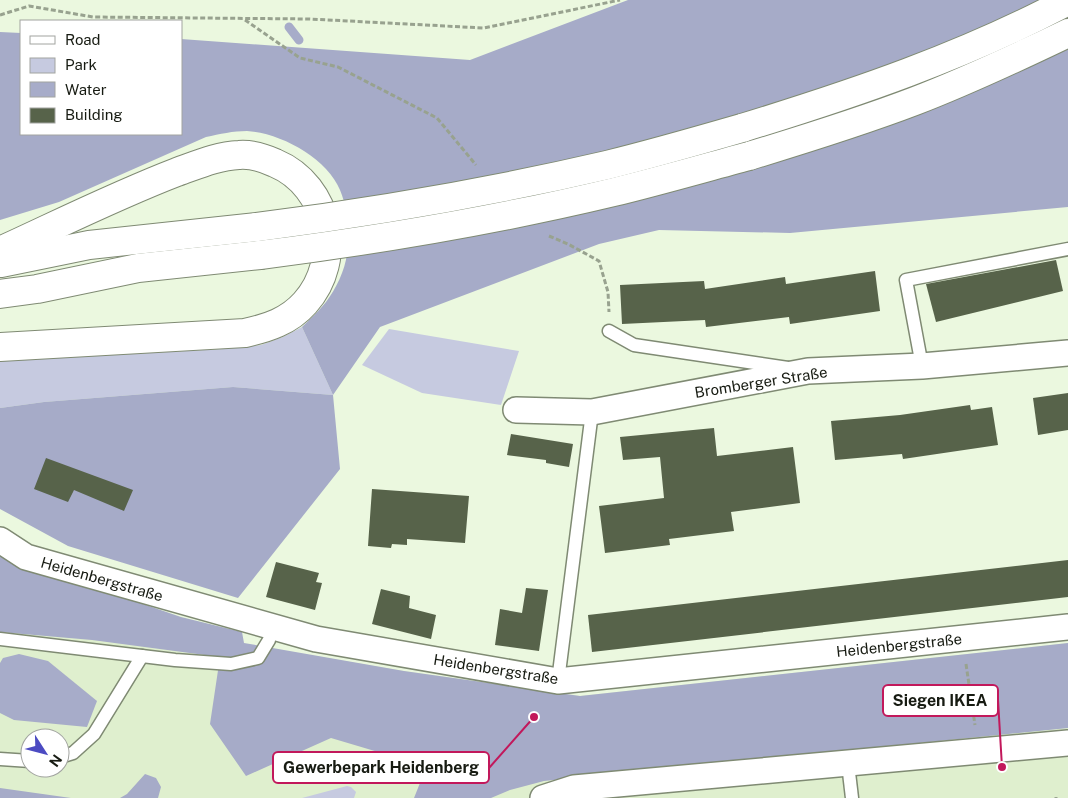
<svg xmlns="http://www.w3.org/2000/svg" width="1068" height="798" viewBox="0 0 1068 798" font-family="'Public Sans',sans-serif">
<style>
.built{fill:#dfefce;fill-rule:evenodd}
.green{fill:#c6cae0}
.forest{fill:#a6abc8}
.water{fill:#a7acc9}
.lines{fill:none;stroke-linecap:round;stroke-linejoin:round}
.stream{stroke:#a7acc9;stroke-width:9}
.building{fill:#57634a}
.lane-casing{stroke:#7f8a73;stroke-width:15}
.street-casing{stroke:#7f8a73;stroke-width:28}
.primary-casing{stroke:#7f8a73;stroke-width:30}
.highway-casing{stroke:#7f8a73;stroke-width:30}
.path{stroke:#98a28f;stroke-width:3;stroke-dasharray:5 2.5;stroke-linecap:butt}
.lane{stroke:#fff;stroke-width:12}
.street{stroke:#fff;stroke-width:25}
.primary{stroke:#fff;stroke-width:28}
.highway{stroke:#fff;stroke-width:28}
.highway-bridge-casing{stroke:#7f8a73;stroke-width:30;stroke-linecap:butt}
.highway-bridge{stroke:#fff;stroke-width:28}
.labels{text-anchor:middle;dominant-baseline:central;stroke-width:5;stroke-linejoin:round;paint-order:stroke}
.street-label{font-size:15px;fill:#171b12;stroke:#fff}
.leader{fill:none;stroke:#c2185b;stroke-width:2}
.callout-dot{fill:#c2185b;stroke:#fff;stroke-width:2}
.callout{fill:#fff;stroke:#c2185b;stroke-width:2}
.callout-label{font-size:16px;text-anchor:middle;font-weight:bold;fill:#171b12}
</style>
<rect width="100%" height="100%" fill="#ebf8df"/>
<path class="built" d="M0,603L404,671L580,696L1068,643V798H0ZM30,738H60V768H30Z"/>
<g class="green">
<path d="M302,327L333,395L233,387L44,402L0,408V361L223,349L261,345L283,337Z"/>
<path d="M389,329L519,351L501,405L422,393L362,365Z"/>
<path d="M347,786L351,787L356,792L354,798H302Z"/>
</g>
<g class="forest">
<path d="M628,0H1068V207L790,233L659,230L599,244L380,327L333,395L340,469L238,598L68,546L0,509V408L44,402L233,387L333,395L302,327C310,319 319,311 326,302C336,289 345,270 347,254C350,233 348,209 340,190C327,158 281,133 247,131C233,131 220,134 206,137L59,202L0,220V32L21,33V134H181V39L470,60Z"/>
<path d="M0,555L181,617L242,632L244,643L404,671L580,696L1068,643V728L544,781L510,790L491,798H414L420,783L407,775L405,760L331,738L246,776L210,724L220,657L92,640L0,632Z"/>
<path d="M145,774L156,778L161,787L158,798H120L127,794Z"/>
<path d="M0,788L71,798H0Z"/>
</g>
<path class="water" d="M19,654L48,661L97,701L87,727L14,720L0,713V663L3,658Z"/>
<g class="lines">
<path class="stream" d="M289,27L299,40"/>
</g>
<g class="building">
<path d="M1056,260L1063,291L936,322L926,284Z"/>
<path d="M875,271L880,311L790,324L789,317L706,327L705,320L622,324L620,285L704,281L705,289L785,277L786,284Z"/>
<path d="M1068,393V430L1038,435L1033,398Z"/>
<path d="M970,405L971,410L992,407L998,445L903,459L902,454L835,460L831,421L900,415Z"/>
<path d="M714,428L717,456L793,447L800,503L731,512L734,531L669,539L670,545L605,553L599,506L664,498L660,457L623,460L620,437Z"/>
<path d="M511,434L573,444L569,467L546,463V460L507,455Z"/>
<path d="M46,458L133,490L124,511L74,490L68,502L34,489Z"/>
<path d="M372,489L469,496L465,543L407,539V545L392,544L391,548L368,546Z"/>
<path d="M1068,560V597L592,652L588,615Z"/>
<path d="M276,562L319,573L316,582L322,583L315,610L266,597Z"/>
<path d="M526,588L548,590L539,651L495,645L500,609L522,613Z"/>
<path d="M381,589L410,596L409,608L436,615L431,639L372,624Z"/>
</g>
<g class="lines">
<g class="lane-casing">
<g id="lane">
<path d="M609,331L634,345L788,368"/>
<path d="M922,366L906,280L1068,249"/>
<path d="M0,639L175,660L231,664L258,658L269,640L272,627"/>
<path d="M558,681L592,412"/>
<path d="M60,757L73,753L94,734L142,656"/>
<path d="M0,759L30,761"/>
<path d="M848,764L852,798"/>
</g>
</g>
<g class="street-casing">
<g id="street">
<path d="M516,410L592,412L808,371L922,366L1068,353"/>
<path d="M0,540L26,557L316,639L558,681L1068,627"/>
<path d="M543,798L574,788L1068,743"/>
</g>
</g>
<g class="primary-casing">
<g id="primary">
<path d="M0,251C59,224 117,195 177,172C197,165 217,156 239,155C251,154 264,158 275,163C330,186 344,260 305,303C289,321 268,328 245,333L0,347"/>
<path d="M1,263L89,245L257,227"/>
<path d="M0,294L37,289L138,268L260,255"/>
</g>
</g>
<g class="highway-casing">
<g id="highway">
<path d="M742,128C853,94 965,56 1068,1"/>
<path d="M749,156C805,139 860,122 915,101C967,81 1018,57 1068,33"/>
</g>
</g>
<g class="path">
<path d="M0,15L29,6L93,17L309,19L484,28L620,0"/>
<path d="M245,20L300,58L338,67L437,118L476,165"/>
<path d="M549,236L568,244L599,261L608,292L609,312"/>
<path d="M966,664L975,725"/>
<path d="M1056,797V798"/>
</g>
<use href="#lane" class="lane"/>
<use href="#street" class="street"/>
<use href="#primary" class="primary"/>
<use href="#highway" class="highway"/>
<g class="highway-bridge-casing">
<g id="highway-bridge">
<path d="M257,227C374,212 491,192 607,165C652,154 697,141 742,128"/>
<path d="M260,255C378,240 497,220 614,192C659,181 704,168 749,156"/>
</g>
</g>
<use href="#highway-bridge" class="highway-bridge"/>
</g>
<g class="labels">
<g class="street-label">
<text transform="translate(761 382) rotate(-9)">Bromberger Straße</text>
<text transform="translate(102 579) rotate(16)">Heidenbergstraße</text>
<text transform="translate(899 645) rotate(-6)">Heidenbergstraße</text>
<text transform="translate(496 669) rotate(9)">Heidenbergstraße</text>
</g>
</g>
<path class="leader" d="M1002 767L998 700M534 717L489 768"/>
<g class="callout-dot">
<circle cx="1002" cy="767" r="5"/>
<circle cx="534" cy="717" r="5"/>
</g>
<g class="callout">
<rect x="883" y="685" width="115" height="31" rx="5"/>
<rect x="273" y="752" width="216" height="31" rx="5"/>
</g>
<g class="callout-label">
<text x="940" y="706">Siegen IKEA</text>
<text x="381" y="773">Gewerbepark Heidenberg</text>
</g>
<rect x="20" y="20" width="162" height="115" fill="#ffffff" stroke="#a2a4a0"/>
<rect x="30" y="36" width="25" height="8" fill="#ffffff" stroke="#a2a4a0"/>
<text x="65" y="45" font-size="15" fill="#171b12">Road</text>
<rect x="30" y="58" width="25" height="15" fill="#c6cae0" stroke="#a2a4a0"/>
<text x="65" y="70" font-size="15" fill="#171b12">Park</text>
<rect x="30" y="82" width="25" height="15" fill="#a7acc9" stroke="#a2a4a0"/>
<text x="65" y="95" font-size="15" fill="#171b12">Water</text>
<rect x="30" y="108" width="25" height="15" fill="#57634a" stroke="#a2a4a0"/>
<text x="65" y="120" font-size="15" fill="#171b12">Building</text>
<g transform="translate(45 753) rotate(126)"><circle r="24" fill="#ffffff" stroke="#a2a4a0"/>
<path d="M0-4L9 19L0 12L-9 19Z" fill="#4c4bc2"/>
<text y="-8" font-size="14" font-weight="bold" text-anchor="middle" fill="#171b12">N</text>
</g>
</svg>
